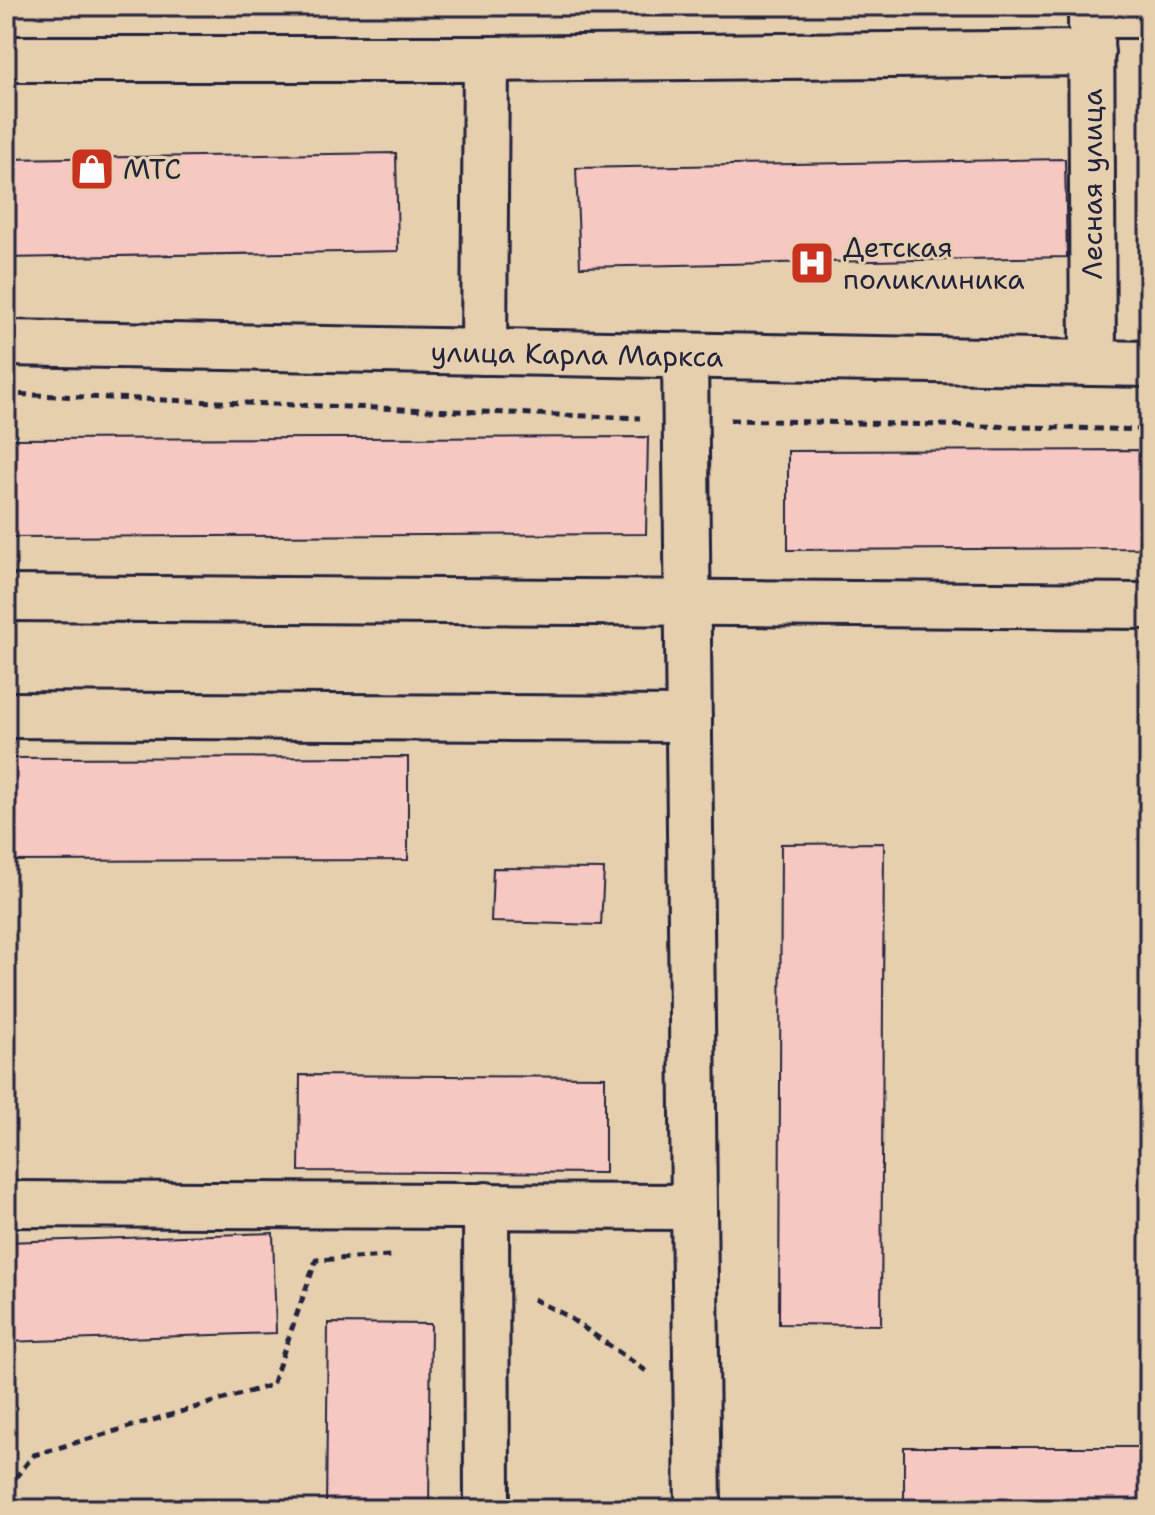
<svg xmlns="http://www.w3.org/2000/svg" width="1155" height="1515" viewBox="0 0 1155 1515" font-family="'Shantell Sans',sans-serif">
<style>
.building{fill:#f7c7c2;stroke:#22223b;stroke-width:2}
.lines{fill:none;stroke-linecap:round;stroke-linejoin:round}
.minor-casing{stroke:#22223b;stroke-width:50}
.path{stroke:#22223b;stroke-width:5;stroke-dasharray:8 6;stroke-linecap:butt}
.minor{stroke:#e5cfae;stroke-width:44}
.labels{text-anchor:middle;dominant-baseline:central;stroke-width:6;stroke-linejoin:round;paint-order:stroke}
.poi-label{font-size:28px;fill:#22223b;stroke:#e5cfae;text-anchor:start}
.street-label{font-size:28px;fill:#22223b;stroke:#e5cfae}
</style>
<rect width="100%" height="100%" fill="#e5cfae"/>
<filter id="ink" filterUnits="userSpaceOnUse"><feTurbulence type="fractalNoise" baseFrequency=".0125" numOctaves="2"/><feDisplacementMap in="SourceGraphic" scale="16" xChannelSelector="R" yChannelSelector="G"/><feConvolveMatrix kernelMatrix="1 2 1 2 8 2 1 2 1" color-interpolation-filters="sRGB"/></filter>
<g filter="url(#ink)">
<g class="building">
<path d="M396,153L398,251L6,258V159Z"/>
<path d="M1065,159L1067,257L580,267L576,168Z"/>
<path d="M648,437L646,534L6,537V439Z"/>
<path d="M1149,450V548L788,550V451Z"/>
<path d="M408,757V860L6,861V758Z"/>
<path d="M884,843L881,1325L779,1324L781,844Z"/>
<path d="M493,868L604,869L601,925L491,922Z"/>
<path d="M300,1075L605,1077V1173L299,1171Z"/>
<path d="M273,1233L276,1333L6,1342V1242Z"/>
<path d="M328,1323L431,1324L429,1509H326Z"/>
<rect x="904" y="1447" width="245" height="62"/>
</g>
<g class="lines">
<g class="minor-casing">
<g id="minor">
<path d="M1091,6L1093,363"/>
<path d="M1091,15H1149"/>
<path d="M6,59H486L1092,53"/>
<path d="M6,343L1149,364"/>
<path d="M484,352L486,59"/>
<path d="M6,598L1149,606"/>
<path d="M6,715L689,719"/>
<path d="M6,1204L694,1207L685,356"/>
<path d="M486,1205L487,1509"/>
<path d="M694,1207L698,1509"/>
</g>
</g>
<g class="path">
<path d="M6,394L640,418"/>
<path d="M730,420L1149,430"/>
<path d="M533,1299L567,1316L649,1373"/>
<path d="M6,1489L34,1455L272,1385L316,1260L390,1256"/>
</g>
<use href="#minor" class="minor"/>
</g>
</g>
<defs>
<g id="shop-square" transform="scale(2.3)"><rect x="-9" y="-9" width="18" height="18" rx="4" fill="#c8321e" stroke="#e5cfae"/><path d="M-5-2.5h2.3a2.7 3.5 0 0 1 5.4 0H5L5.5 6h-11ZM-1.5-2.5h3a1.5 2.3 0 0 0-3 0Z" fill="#fff"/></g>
<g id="hospital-square" transform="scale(2.3)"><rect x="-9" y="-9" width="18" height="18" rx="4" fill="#c8321e" stroke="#e5cfae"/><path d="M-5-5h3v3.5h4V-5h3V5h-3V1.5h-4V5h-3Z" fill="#fff"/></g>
</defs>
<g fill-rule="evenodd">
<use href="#shop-square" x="92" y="169"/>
<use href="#hospital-square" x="812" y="263"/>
</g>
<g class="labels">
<g class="poi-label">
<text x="123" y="169">МТС</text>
<text x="843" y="247">Детская<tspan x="843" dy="32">поликлиника</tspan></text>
</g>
<g class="street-label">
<text transform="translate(1092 184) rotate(-90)">Лесная улица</text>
<text transform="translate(577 354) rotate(1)">улица Карла Маркса</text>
</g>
</g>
<rect width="1155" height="1515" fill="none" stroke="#e5cfae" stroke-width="32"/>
<rect x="16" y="16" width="1123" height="1483" fill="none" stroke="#22223b" stroke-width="3" filter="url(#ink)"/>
</svg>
